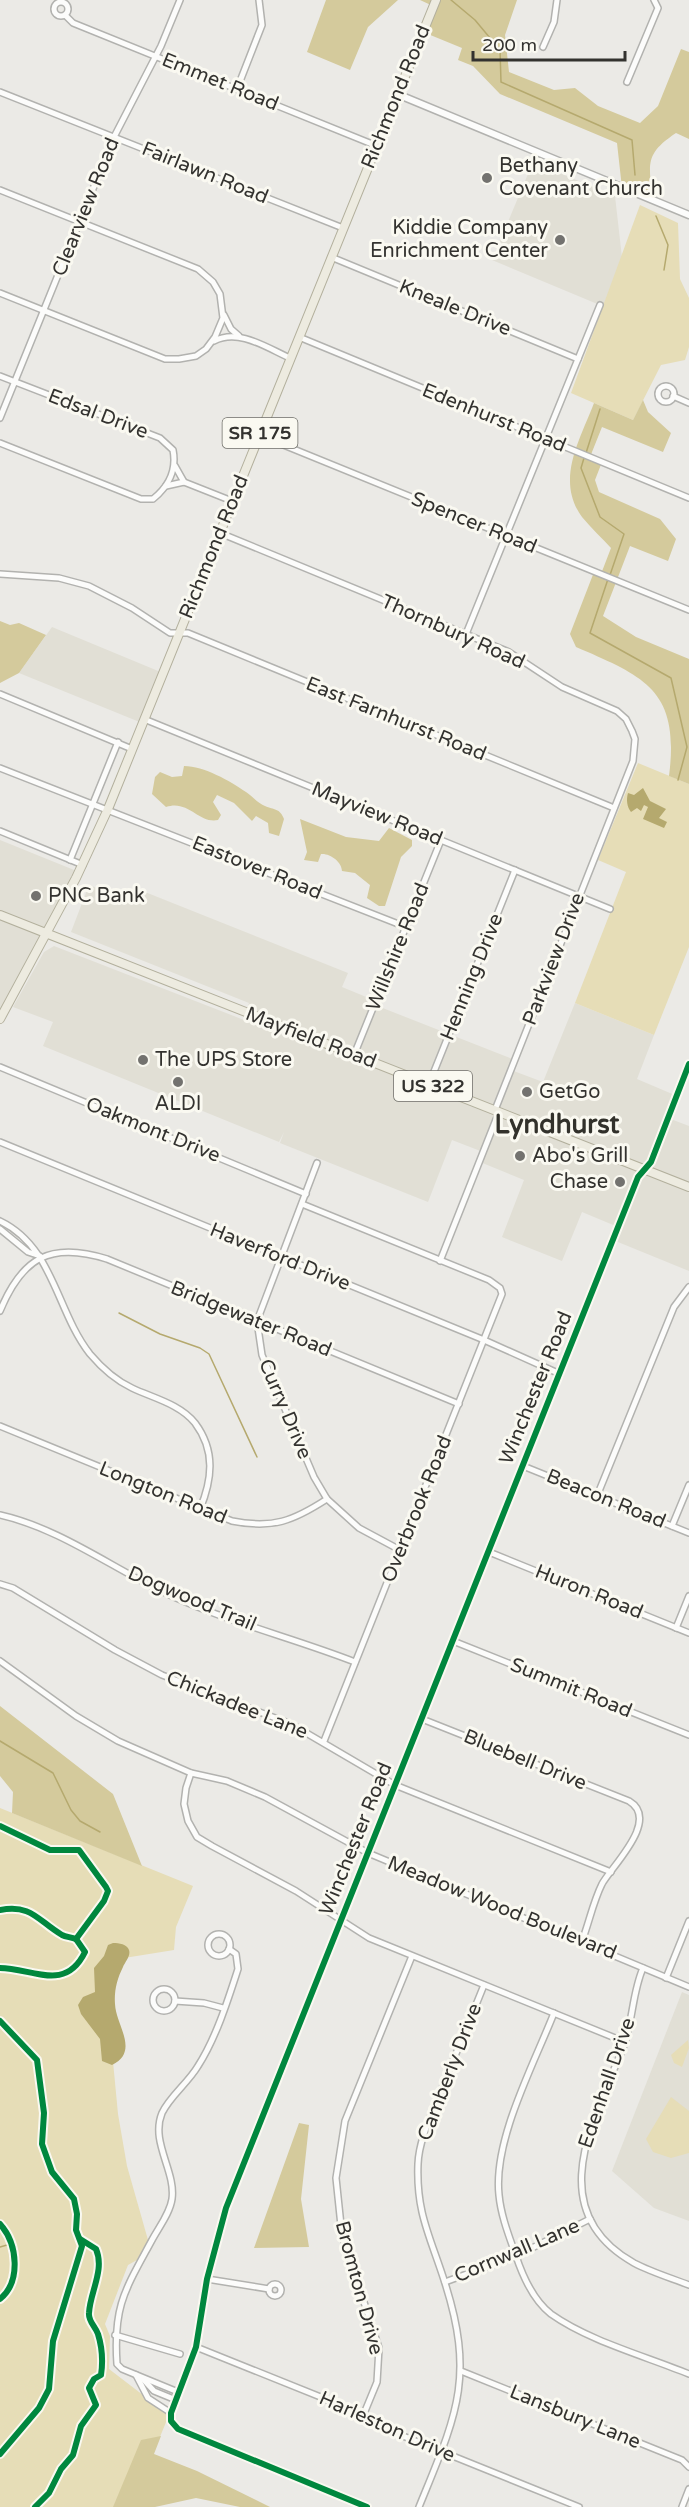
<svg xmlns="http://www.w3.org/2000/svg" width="689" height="2507" viewBox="0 0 689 2507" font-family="'Varela Round',sans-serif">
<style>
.built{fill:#e1dfd5}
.green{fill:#e6ddb7}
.forest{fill:#d4ca9c}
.water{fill:#b5a96e}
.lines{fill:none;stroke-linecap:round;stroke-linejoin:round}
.stream{stroke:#b5a96e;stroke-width:1.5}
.minor-casing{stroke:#b2b2af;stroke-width:8}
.tertiary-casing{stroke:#b2b2af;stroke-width:9}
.primary-casing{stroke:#b3b09d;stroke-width:10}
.minor{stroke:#fcfcfb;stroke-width:5}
.tertiary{stroke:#fcfcfb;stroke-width:6}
.primary{stroke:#edebe0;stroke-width:8}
.cycleway-casing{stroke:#faf9f1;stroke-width:10}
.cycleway{stroke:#00873e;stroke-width:6}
.poi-dot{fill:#73726f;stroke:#faf9f1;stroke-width:2}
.labels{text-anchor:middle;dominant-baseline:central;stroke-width:6;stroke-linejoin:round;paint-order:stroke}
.shield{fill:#faf9f1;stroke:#6f6e69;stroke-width:1.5}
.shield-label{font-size:18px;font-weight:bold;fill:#33322f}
.street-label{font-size:20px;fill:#33322f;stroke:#faf9f1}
.poi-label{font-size:20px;fill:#33322f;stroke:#faf9f1;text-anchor:start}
.district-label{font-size:26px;font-weight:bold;fill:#32312b;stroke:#faf9f1}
</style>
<rect width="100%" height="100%" fill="#ebeae6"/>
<g class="built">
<path d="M533,162L615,196L624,275L607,308L492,260Z"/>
<path d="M52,627L163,673L142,723L19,673Z"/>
<path d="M0,840L79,872L0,1019Z"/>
<path d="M89,885L140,904L145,892L348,973L342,987L376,1001L375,1005L515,1060L511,1070L543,1082L575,1003L654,1035L637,1079L677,1096L668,1118L689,1126V1271L613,1240L618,1227L582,1212L562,1261L502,1237L524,1180L480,1162L483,1152L452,1140L428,1202L280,1143L284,1132L279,1142L43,1046L53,1022L13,1007L44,952L54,946L316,1048L319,1042L246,1012L249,1003L71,932Z"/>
<path d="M682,1992L689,1995V2221L654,2208L612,2171Z"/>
</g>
<g class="green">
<path d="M640,205L678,223L680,279L689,298V347L685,360L661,365L633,420L571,393Z"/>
<path d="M638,763L689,784V947L654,1035L575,1003L626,872L598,860Z"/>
<path d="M0,1808L193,1886L176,1927L174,1950L118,1959L106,1988L118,2114L127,2166L148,2240L137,2260L128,2265L105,2324L110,2336L109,2369L169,2415L131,2507H0Z"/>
<path d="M688,2040L689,2048L682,2067L674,2063L671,2055Z"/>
<path d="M671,2097L689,2111V2153L671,2158L653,2152L646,2139Z"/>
</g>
<g class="forest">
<path d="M326,0H398L368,27L350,70L307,52Z"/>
<path d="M420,0H517L505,35L509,72L554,90L575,88L598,106L640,123L658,106L681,49L689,52V139L676,133C643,155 650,164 652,200L622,188L617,143L500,94L473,66L458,60L462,48L423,32L433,6Z"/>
<path d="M643,400L648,412L671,433L663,452L602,427L590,457L602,462L595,480L599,492L660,519L676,539L668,561L630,546L603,616L636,637L689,659V784L669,776C680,691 646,677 576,647L570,634L594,572L601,574L611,548C602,538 591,528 582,517C555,480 580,440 594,403L633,420Z"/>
<path d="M0,621L10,625L19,623L46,635L19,673L0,683Z"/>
<path d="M184,766C204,766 230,781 246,792C252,796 259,804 265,806C274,810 280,808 284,819L279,836L269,833L268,823L256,816L252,821L234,803L217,795L213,802L221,815L218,820C199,824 188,799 166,807L152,794L155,777L160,772L172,777L182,776Z"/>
<path d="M300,819L346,837L379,841L389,828L412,840V846L401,857L385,906H379L367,898L370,885L355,873L342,871C342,862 330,853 321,854L318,862L304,860L307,852Z"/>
<path d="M0,1706L113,1794L142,1866L12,1813L13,1792L0,1776Z"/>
<path d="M299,2123L309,2125L301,2199L309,2247L254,2248Z"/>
<path d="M161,2436L154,2454L197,2471L270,2507H240L196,2498L155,2507H113L141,2440Z"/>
</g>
<g class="water">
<path d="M643,788L650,801L666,809L659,818L667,822L664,828L643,819L648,807L644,805L641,811L637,808L631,812C627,807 626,800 628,793L634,795Z"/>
<path d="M113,1943C119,1943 127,1944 129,1950C131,1956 125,1962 123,1967C117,1979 114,1991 115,2004C116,2026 140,2051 112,2065L102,2061L100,2039L81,2014L78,2005L83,1997L95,1992L94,1968L104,1956L108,1945Z"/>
</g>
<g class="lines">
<g class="stream">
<path d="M451,0L475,20L500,50L501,82L632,140L635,175"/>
<path d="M656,216L668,245L664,270"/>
<path d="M586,453L600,409"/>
<path d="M584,458L581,468L600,517L624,534L610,575"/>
<path d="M608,579L590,633L671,678L687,747L678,780"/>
<path d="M119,1313L160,1334L200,1348L209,1354L257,1457"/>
<path d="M0,1741L53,1773L71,1810L80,1821L100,1832"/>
<path d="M0,2247L7,2245"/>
</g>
<g class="minor-casing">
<g id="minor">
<circle cx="61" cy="9" r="7"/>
<path d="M65,15L73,23L377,146"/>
<path d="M543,47L554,22L557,0"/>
<path d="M627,82L658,8L654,0"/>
<path d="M237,89L262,25L259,0"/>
<path d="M0,92L343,228"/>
<path d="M0,190L198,269L213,282L220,294L223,318L215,337L206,349L196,356L179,359H165L0,293"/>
<path d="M331,257L578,359"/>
<path d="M224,315L231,329L239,336"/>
<path d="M299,337L689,498"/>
<path d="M214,341C239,328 267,348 290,358"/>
<path d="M0,376L160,438L173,450C177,470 168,487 153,499H141L0,443"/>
<circle cx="666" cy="394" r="8"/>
<path d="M673,396L689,403"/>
<path d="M0,418L114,137L161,46L180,0"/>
<path d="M259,435L689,610"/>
<path d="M175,466L184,482"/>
<path d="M166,486L184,482L232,501"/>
<path d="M220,533L509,652L562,687L617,711L626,719L632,731L635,739L633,761L495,1110"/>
<path d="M0,574L59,578L89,586L132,608L170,633H188L614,808"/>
<path d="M466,634L600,305"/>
<path d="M0,694L132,749"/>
<path d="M144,719L610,909"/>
<path d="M0,768L406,927"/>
<path d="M0,831L83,865"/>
<path d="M70,860L118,742"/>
<path d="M354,1055L441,840"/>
<path d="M0,1067L306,1194"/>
<path d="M429,1084L515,870"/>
<path d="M0,1142L484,1340L560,1374"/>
<path d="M317,1163L257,1321L262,1355L314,1477L327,1499L359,1528L400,1550"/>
<path d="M302,1204L489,1280L500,1288L502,1294L324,1741"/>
<path d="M0,1221C54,1247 56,1311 90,1354C101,1367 117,1381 132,1388C153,1398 180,1404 195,1423C216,1451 212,1480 200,1509"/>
<path d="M0,1229L28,1252L40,1256"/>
<path d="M440,1261L499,1112"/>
<path d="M0,1311C22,1258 50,1241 107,1259L459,1404"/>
<path d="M0,1426L232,1521C273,1529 293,1521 327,1499"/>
<path d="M523,1466L689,1533"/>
<path d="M597,1496L674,1307L689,1287"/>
<path d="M0,1515C58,1528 108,1565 161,1591C223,1621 291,1637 355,1662"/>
<path d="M672,1526L689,1485"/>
<path d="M489,1552L689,1633"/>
<path d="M0,1584L13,1588L115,1650L162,1675L291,1724L395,1785L611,1872"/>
<path d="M676,1628L689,1596"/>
<path d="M453,1641L689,1735"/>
<path d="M0,1661L76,1716L118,1741L191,1773L227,1781L265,1797L368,1853L689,1987"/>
<path d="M422,1719L629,1801C661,1820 611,1867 602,1884C593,1902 589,1923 582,1941"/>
<path d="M191,1773L186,1788L184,1804L188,1821L197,1837L212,1846L296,1891L369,1938L625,2042"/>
<circle cx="219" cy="1945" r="11"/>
<path d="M643,1968C632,1993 633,2022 623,2048C594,2119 541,2211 634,2263C651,2272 671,2278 689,2285"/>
<path d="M666,1978L689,1921"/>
<circle cx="164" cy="2000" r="11"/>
<path d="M175,2001L204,2003L223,2008"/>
<path d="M554,2013C534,2064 493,2140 499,2195C501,2216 509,2236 516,2256C523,2277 533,2300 551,2314C589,2341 645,2356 689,2374"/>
<path d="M207,2279L269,2289"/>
<path d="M445,2282L516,2256L590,2219"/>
<circle cx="275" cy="2290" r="6"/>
<path d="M115,2335L180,2354"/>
<path d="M196,2347L338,2404L403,2436L579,2507"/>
<path d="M461,2371L682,2460L689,2467"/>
<path d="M136,2375L148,2398L171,2413"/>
<path d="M143,2379L154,2391L176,2400"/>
<path d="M178,2392L122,2369L117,2364C113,2306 125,2290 152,2240C159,2227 170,2213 172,2199C176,2171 150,2142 162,2113C170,2096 188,2083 198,2066C216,2038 228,2000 238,1969L236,1954L229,1949"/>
<path d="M363,2416L377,2382L379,2348L342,2235L336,2178L345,2121L412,1956"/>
<path d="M367,2507L178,2429L171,2421V2413L196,2347L207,2279L226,2208L620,1222L638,1177L651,1162L689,1064"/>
<path d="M419,2507C455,2418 476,2380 445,2283C431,2238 416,2214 418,2164C419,2139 432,2114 441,2091C455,2055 470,2020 484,1985"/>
<path d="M682,2507L689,2489"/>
</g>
</g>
<g class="tertiary-casing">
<path id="tertiary" d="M397,94L689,215"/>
</g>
<g class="primary-casing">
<g id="primary">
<path d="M0,915L689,1187"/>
<path d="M0,1019L76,878L108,809L436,0"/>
</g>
</g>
<use href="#minor" class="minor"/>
<use href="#tertiary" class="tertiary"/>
<use href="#primary" class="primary"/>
<g class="cycleway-casing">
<g id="cycleway">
<path d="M0,1826L50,1850H79L106,1887L108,1891L104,1901L76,1939"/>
<path d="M0,1910C32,1904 38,1921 62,1935C66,1937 71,1937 76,1939"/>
<path d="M0,1968C32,1968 65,1993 85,1952L76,1939"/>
<path d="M0,2021L37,2060L44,2113L42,2144L52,2172L74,2199L77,2214L76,2230L82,2246L53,2341L49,2389L39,2408L0,2454"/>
<path d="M0,2224C18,2244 21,2282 0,2299"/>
<path d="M35,2507L49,2493L61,2469L73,2455L81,2426L96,2405L89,2388L94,2379L101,2375C103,2362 102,2347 98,2334C95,2326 88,2321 89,2313C90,2292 105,2270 96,2249L80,2239"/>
<path d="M367,2507L178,2429L171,2421V2413L196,2347L207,2279L226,2208L620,1222L638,1177L651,1162L689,1064"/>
</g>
</g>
<use href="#cycleway" class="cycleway"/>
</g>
<g class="poi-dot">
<circle cx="487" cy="178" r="6"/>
<circle cx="560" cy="240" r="6"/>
<circle cx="36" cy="896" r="6"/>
<circle cx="143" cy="1060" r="6"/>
<circle cx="178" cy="1082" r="6"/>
<circle cx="527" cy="1092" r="6"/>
<circle cx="520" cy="1156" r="6"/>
<circle cx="620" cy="1182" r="6"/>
</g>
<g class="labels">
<g class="shield">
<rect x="222.5" y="418" width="75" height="30" rx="4.5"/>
<rect x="394" y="1071" width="78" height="30" rx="4.5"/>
</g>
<g class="shield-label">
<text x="260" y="433">SR 175</text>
<text x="433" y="1086">US 322</text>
</g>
<g class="street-label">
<text transform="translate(220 82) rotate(22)">Emmet Road</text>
<text transform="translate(396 97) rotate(-68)">Richmond Road</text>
<text transform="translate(205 173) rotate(22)">Fairlawn Road</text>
<text transform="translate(86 207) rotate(-68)">Clearview Road</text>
<text transform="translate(455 308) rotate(22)">Kneale Drive</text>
<text transform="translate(98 414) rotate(21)">Edsal Drive</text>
<text transform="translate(494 418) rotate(22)">Edenhurst Road</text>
<text transform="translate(474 523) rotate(22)">Spencer Road</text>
<text transform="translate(214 547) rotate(-68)">Richmond Road</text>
<text transform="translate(453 632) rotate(24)">Thornbury Road</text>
<text transform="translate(396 719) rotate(22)">East Farnhurst Road</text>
<text transform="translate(377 814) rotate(22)">Mayview Road</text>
<text transform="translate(257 868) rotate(22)">Eastover Road</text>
<text transform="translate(398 947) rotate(-68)">Willshire Road</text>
<text transform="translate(554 959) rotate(-69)">Parkview Drive</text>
<text transform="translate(472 977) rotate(-68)">Henning Drive</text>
<text transform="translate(311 1038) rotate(21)">Mayfield Road</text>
<text transform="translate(153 1130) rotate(22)">Oakmont Drive</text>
<text transform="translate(280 1257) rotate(22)">Haverford Drive</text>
<text transform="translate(251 1319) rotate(22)">Bridgewater Road</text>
<text transform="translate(536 1388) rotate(-68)">Winchester Road</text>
<text transform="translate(285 1409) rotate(67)">Curry Drive</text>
<text transform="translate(163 1493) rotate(22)">Longton Road</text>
<text transform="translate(606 1499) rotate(22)">Beacon Road</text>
<text transform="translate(417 1509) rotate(-68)">Overbrook Road</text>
<text transform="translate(589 1592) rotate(22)">Huron Road</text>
<text transform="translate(192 1599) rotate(23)">Dogwood Trail</text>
<text transform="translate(571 1688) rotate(22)">Summit Road</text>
<text transform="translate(237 1705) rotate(22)">Chickadee Lane</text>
<text transform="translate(525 1760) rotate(22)">Bluebell Drive</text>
<text transform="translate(356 1839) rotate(-68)">Winchester Road</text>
<text transform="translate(502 1908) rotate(22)">Meadow Wood Boulevard</text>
<text transform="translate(450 2072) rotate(-69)">Camberly Drive</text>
<text transform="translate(607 2083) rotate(-71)">Edenhall Drive</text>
<text transform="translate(517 2251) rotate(-23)">Cornwall Lane</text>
<text transform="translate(359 2288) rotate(75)">Bromton Drive</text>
<text transform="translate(575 2417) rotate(22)">Lansbury Lane</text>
<text transform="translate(387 2427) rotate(24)">Harleston Drive</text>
</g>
<g class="poi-label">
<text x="499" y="166">Bethany<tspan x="499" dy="23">Covenant Church</tspan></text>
<text x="548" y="228" text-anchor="end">Kiddie Company<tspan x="548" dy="23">Enrichment Center</tspan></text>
<text x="48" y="896">PNC Bank</text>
<text x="155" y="1060">The UPS Store</text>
<text x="539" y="1092">GetGo</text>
<text x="178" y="1104" text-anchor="middle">ALDI</text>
<text x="532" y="1156">Abo's Grill</text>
<text x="608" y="1182" text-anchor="end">Chase</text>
</g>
<g class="district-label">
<text x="557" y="1124">Lyndhurst</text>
</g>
</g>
<path d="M473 51v9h152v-9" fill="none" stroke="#33322f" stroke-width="3"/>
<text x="482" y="51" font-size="18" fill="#33322f" stroke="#faf9f1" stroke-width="4.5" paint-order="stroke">200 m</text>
</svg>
